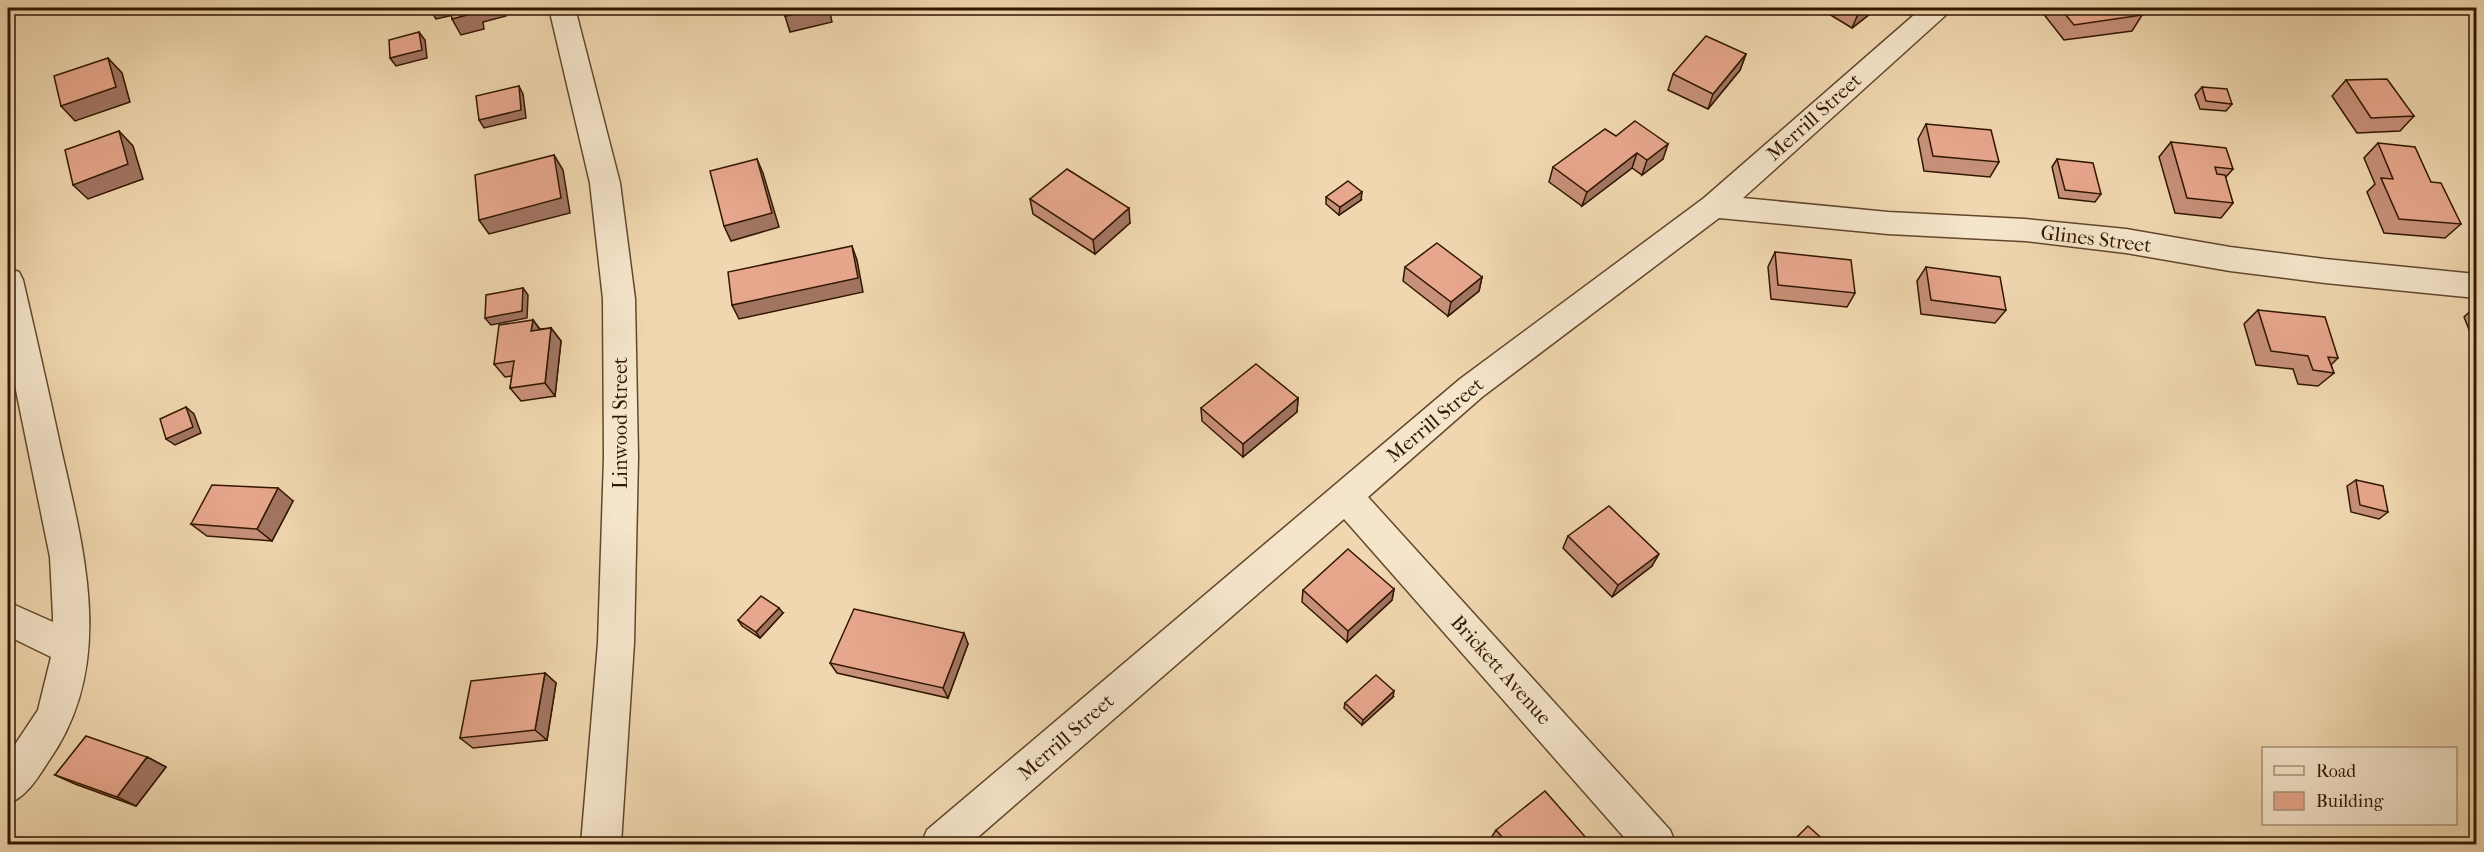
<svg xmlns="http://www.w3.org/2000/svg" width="2484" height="852" viewBox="0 0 2484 852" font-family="'IM FELL French Canon',serif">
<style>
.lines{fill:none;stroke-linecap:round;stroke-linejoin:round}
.minor-casing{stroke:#62472c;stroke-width:3}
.minor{fill:#f5e5cb;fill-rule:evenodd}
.wall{fill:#c79079;stroke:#321701;stroke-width:1.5}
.shaded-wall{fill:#a27563;stroke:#321701;stroke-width:1.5}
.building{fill:#e7a78d;stroke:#321701;stroke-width:1.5}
.labels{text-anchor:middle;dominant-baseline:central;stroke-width:4.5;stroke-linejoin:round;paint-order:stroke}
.street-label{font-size:20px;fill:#321701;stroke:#f5e5cb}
</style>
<rect width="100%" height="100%" fill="#f0d7af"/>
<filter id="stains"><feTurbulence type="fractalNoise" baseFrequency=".00333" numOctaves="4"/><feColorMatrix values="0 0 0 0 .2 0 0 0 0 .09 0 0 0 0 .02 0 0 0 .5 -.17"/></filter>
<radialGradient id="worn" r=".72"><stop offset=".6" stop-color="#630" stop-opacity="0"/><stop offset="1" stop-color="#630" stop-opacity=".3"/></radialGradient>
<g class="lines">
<g class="minor-casing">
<g id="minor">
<path d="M549,8H575L620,183L635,299L638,457L634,643L621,844H581L598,643L604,457L603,299L590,183Z"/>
<path d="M1922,8H1951L1947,14L1743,198L1888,212L2025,219L2126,229L2230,247L2325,259L2476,274V298L2325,283L2230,271L2126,253L2025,241L1888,234L1719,218L1482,397L1368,497L1670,830L1676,844H1630L1344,519L970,844H921L927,830L1460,379L1704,198Z"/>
<path d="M8,268L19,272L23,280C36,336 49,393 61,449C85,555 116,666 48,762C37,779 27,796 8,804V755L38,710L51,657L8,636V602L53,622V616L50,557L8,351Z"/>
</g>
</g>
<use href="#minor" class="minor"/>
</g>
<g class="wall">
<path d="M1819,8H1876L1875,10L1852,28Z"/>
<path d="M2045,8H2136L2142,15L2132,31L2064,40L2042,12Z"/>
<path d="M1746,54L1740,70L1708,109L1668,90L1673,74Z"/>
<path d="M2346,80L2414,116L2400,131L2357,133L2332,96Z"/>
<path d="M2202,87L2232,104L2226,111L2200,109L2195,95Z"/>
<path d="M1926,124L1999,162L1990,177L1924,171L1918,139Z"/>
<path d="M1616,136L1663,159L1642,175L1632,168L1582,206L1549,182L1553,167Z"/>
<path d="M2171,142L2233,169L2225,178L2233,203L2221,218L2175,213L2159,157Z"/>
<path d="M2378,143L2431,182L2461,224L2445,238L2384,233L2367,192L2375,184L2364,158Z"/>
<path d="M2057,159L2101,194L2095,202L2059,198L2052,167Z"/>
<path d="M1326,197L1361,200L1339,215L1326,204Z"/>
<path d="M1030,199L1130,223L1095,254L1033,214Z"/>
<path d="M1775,252L1855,293L1847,307L1771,299L1768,267Z"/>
<path d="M1405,267L1482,277L1479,291L1448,316L1403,281Z"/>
<path d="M1926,267L2006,310L1995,323L1921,314L1917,281Z"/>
<path d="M2476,306V347L2464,317Z"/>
<path d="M2258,310L2338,358L2331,365L2334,373L2318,386L2298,384L2293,369L2256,365L2244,324Z"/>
<path d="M533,320L540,329L551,328L561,341L555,396L521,401L510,388L512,376L505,377L494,364Z"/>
<path d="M1298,398L1297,412L1243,457L1202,421L1201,408Z"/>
<path d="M2356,480L2388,512L2379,519L2351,512L2347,486Z"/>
<path d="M293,501L272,541L207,536L191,524Z"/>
<path d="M1568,536L1652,566L1612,597L1563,548Z"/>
<path d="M1394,589L1392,600L1347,642L1302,602L1303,590Z"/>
<path d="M783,613L760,638L742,626L738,620Z"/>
<path d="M968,644L948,698L837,673L830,663Z"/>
<path d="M545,673L556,683L547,740L473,748L460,738Z"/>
<path d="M1393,697L1362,725L1344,708L1345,703Z"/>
<path d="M147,757L166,767L136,806L75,784L55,775Z"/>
<path d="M1496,830L1584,844H1496L1491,838Z"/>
</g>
<g class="shaded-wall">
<path d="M429,8H454L458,14L436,19Z"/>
<path d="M474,8H505L506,16L483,22L484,29L461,35L452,19Z"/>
<path d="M825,8H829L832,22L790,32L785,16Z"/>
<path d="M1865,8H1876L1875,10L1852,28L1859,12Z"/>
<path d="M419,32L425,40L427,58L396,66L390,58Z"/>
<path d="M1746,54L1740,70L1708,109L1713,94Z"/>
<path d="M108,58L122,73L130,102L75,121L61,106Z"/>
<path d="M519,86L523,94L526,118L484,128L479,120Z"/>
<path d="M119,131L133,146L143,179L88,199L73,185Z"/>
<path d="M1668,144L1663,159L1642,175L1647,160Z"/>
<path d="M1637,153L1632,168L1582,206L1587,192Z"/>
<path d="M554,155L563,170L570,213L489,234L479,220Z"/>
<path d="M757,159L763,173L779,227L731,241L724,226Z"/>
<path d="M1362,192L1361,200L1339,215L1340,207Z"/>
<path d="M1129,208L1130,223L1095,254L1093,240Z"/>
<path d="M852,246L857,260L863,292L739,319L732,305Z"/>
<path d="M1482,277L1479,291L1448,316L1451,302Z"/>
<path d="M523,288L528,295L527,318L491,325L485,318Z"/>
<path d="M533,320L543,334L531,331Z"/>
<path d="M551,328L561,341L555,396L545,383Z"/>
<path d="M1298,398L1297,412L1243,457V444Z"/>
<path d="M186,407L194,414L201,433L175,445L166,439Z"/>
<path d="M278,488L293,501L272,541L257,529Z"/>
<path d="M1659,554L1652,566L1612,597L1618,585Z"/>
<path d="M1394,589L1392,600L1347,642L1348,631Z"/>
<path d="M779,608L783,613L760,638L756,632Z"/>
<path d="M964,633L968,644L948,698L943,688Z"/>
<path d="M545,673L556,683L547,740L535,730Z"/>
<path d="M1394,691L1393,697L1362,725L1363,720Z"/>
<path d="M147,757L166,767L136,806L117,797Z"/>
</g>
<g class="building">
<path d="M450,8H474L475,13L452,19Z"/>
<path d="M783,8H825L785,16Z"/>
<path d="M1851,8H1865L1859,12Z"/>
<path d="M2060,8H2136L2142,15L2074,25Z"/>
<path d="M419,32L422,50L390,58L389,40Z"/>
<path d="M1706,36L1746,54L1713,94L1673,74Z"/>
<path d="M108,58L116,87L61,106L54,76Z"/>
<path d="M2387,79L2414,116L2371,118L2346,80Z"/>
<path d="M519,86L521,110L479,120L476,96Z"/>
<path d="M2202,87L2227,89L2232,104L2206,101Z"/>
<path d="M1635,121L1668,144L1647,160L1637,153L1587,192L1553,167L1605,129L1616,136Z"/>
<path d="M1926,124L1991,130L1999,162L1933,156Z"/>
<path d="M119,131L128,164L73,185L65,150Z"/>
<path d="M2171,142L2226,148L2233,169L2215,167L2217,174L2225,175L2233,203L2187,198Z"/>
<path d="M2378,143L2415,147L2431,182L2441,183L2461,224L2399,219L2381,178L2393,179Z"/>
<path d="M554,155L561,198L479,220L475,175Z"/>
<path d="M757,159L772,213L724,226L710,171Z"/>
<path d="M2057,159L2093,163L2101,194L2065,190Z"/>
<path d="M1067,169L1129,208L1093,240L1030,199Z"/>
<path d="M1348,181L1362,192L1340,207L1326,197Z"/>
<path d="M1437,243L1482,277L1451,302L1405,267Z"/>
<path d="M852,246L858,278L732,305L728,272Z"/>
<path d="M1775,252L1851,260L1855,293L1778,285Z"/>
<path d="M1926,267L2000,277L2006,310L1931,300Z"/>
<path d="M523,288L522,311L485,318L486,295Z"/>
<path d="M2258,310L2325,317L2338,358L2328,357L2334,373L2313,370L2308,356L2271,351Z"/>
<path d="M533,320L531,331L551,328L545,383L510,388L514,361L494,364L499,325Z"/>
<path d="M1256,364L1298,398L1243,444L1201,408Z"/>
<path d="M186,407L193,427L166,439L160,419Z"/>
<path d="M2356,480L2383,486L2388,512L2360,505Z"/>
<path d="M212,485L278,488L257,529L191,524Z"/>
<path d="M1609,506L1659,554L1618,585L1568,536Z"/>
<path d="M1348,549L1394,589L1348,631L1303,590Z"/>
<path d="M761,596L779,608L756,632L738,620Z"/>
<path d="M854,609L964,633L943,688L830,663Z"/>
<path d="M545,673L535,730L460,738L471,681Z"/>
<path d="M1376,675L1394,691L1363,720L1345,703Z"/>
<path d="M86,736L147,757L117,797L55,775Z"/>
<path d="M1545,791L1588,840L1582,844H1508L1496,830Z"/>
<path d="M1808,826L1828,844H1790Z"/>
</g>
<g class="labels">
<g class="street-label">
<text transform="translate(1814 117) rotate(-42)">Merrill Street</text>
<text transform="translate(2096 239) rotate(7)">Glines Street</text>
<text transform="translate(1435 420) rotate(-40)">Merrill Street</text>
<text transform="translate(620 423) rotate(-90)">Linwood Street</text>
<text transform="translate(1501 670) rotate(48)">Brickett Avenue</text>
<text transform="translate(1066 737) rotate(-41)">Merrill Street</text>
</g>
</g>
<rect width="2484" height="852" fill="none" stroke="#f0d7af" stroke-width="30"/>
<rect x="9" y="9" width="2466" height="834" fill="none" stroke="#321701" stroke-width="3"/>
<rect x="15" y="15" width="2454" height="822" fill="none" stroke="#321701" stroke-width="1.5"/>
<rect x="2262" y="747" width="195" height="78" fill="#f5e5cb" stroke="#a7937a" stroke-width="1.5"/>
<rect x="2274" y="766" width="30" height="9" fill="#f5e5cb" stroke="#a7937a" stroke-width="1.5"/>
<text x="2316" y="777" font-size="18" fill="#321701">Road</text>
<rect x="2274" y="792" width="30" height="18" fill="#e7a78d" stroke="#a7937a" stroke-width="1.5"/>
<text x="2316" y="807" font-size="18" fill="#321701">Building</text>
<rect width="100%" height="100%" filter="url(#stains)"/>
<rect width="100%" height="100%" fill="url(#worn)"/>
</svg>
